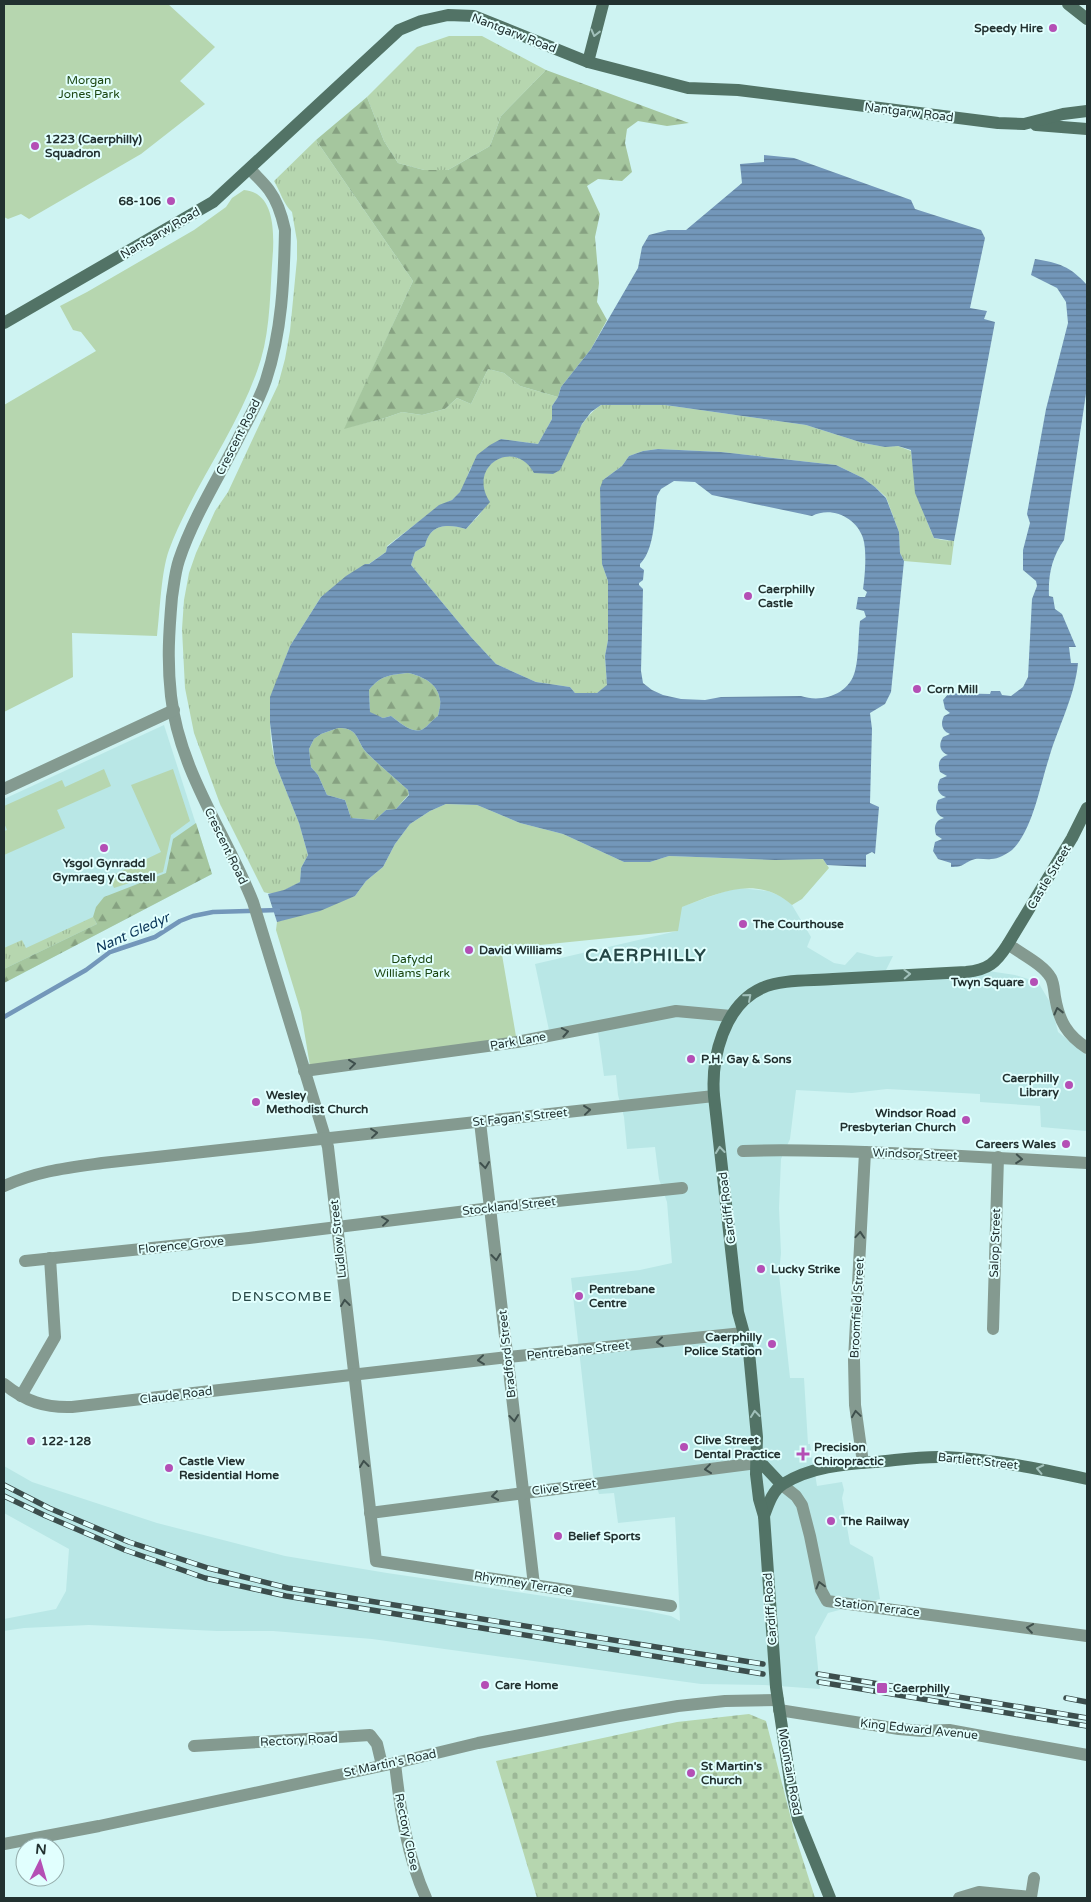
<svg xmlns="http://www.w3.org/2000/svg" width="1091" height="1902" viewBox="0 0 1091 1902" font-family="'Varela Round',sans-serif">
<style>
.built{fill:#b9e7e6}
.grass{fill:url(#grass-tufts)}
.forest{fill:url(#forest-firs)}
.cemetery{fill:url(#cemetery-stones)}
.park{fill:#b6d6af}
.water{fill:url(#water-rules);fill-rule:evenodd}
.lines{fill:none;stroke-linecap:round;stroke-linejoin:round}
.stream{stroke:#7397ba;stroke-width:4.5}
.minor{stroke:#849a90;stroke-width:12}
.tertiary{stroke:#849a90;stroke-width:12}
.secondary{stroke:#527366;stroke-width:12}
.rail-casing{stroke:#3c4e4d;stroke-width:5.5}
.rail{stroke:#e1fffe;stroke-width:4;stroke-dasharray:11;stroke-linecap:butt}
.oneway{stroke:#a1c0ba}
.oneway2{stroke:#3f504d}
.poi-dot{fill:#b44fb5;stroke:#e1fffe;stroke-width:2}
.labels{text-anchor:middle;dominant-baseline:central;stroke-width:4;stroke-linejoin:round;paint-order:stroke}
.poi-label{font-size:12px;font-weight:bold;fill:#223130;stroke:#e1fffe;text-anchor:start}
.street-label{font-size:12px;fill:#223130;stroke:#e1fffe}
.park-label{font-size:12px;fill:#1b4611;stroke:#e1fffe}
.water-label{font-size:14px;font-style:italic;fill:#093558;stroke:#e1fffe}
.neighbourhood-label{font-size:14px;letter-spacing:1px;fill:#264746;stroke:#e1fffe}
.district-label{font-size:18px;font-weight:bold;letter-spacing:1px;fill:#264746;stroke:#e1fffe}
</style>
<defs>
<pattern id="grass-tufts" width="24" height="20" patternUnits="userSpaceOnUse" patternTransform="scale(1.25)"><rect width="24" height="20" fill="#b6d6af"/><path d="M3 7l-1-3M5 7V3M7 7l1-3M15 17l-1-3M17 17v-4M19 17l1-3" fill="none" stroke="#9cb897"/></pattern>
<pattern id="forest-firs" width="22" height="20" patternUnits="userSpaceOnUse" patternTransform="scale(1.25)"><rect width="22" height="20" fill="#a5c69e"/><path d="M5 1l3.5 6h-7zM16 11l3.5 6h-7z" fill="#86a181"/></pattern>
<pattern id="cemetery-stones" width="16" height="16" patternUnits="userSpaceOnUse" patternTransform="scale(1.25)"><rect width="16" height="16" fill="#b6d6af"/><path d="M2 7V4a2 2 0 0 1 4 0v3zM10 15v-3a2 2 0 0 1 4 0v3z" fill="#9cb897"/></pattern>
<pattern id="water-rules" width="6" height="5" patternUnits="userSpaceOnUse" patternTransform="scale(1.25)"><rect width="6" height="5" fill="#7397ba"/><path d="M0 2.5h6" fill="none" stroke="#5e7c98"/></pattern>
</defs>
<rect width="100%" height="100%" fill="#cef3f2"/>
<g class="built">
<path d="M164,725L212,874L4,983V799Z"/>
<path d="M739,888L768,891L783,897L792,905L811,937L807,947L834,963L845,965L857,952L876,957L893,956L886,970L962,967L1015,975L1038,982L1051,1004L1058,1032L1087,1055L1086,1131L1041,1127L1040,1106L980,1102V1094L887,1089L852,1093L796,1090L790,1139L781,1159L779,1208L781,1253L779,1274L790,1378H804L808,1444H810L817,1486L842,1482L844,1490L842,1498L850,1544L873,1557L880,1599L828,1613L815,1637L820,1689L764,1685L701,1684L372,1639L273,1631H217L89,1625L24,1628L4,1631V1619L56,1609L66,1591L69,1549L4,1513V1466L32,1482L157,1523L285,1556L387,1573L647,1611L671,1616L680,1621L675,1517L618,1523L614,1493L599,1494L593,1475L571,1278L640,1270L672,1263L667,1202L659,1179L655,1147L627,1149L624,1117L618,1095L616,1075L604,1076L598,1032L684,1011L550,1035L535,964L677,931L681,907L723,892Z"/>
</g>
<g class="grass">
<path d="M449,36H482L546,70L501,116L490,146L448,170H424L398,163L384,141L367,97L417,47Z"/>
<path d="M316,140L413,281L345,428L385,418L402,412L422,415L445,409L457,398L471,404L488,369L504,373L520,386L558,397L552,406V419L538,444L501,439L471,467L461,492L452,500L439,506L387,546L386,552L321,597L290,646L282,667L270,723L271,741L275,763L299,823L308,855L301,868L300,882C291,887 275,897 264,892L220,804L194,733L185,688L182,629L184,600L189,573L196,553L215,511L228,492L255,434L278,385L285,359L290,331L297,259V241L292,212C284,205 280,191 274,181Z"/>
<path d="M601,405H665L806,425L863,443L885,447L898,446L911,451C914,481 921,510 934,538L942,540L954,541L951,565L904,561L900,553L899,532L886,497L875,487L863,478L836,465L721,452L658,449L643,451L629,456L622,466L603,480L602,564L608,581V640L605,656L607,686L597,693H575L570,687L536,682L496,664L471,637L411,565L415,552L425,546C430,523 448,524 466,529C471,523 481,515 483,508C486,499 482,491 483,481C484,468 495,457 508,456C518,456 526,461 532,468L560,469C571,446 579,420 601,405Z"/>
<path d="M93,917L97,924L4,969V948L22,940L26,948Z"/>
</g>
<g class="forest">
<path d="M546,70L689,123L667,126L638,121L627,129L625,143L632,172L622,181L598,179L587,186L600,214L595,237L599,283L597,302L607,320L591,349L561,387L558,397L520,386L504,373L488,369L471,404L457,398L445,409L422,415L402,412L385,418L344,429L413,281L316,140L367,97L384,141L398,163L424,170H448L490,146L501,116Z"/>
<path d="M408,673C422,676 438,683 440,700C441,704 439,711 438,716C433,719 428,726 423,729C413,735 399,722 391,716L383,718L370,713L369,690C381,675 390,675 408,673Z"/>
<path d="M338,728C343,728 348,728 353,732C359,737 360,746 366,752C379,765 394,777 408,790L409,794L396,809L386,810L375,820L351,818L345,800L327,795L318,775L311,767L309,749L314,739L321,734Z"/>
<path d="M196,823L212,874L4,983V969L97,924L93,917L96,907L104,897L166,873L173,839Z"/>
</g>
<path class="cemetery" d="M749,1714L766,1721L796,1838L815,1898H537L496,1761L677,1722Z"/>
<g class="park">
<path d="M4,4H168L215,47L180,81L205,104L141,154L29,219L21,214L8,219L4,217Z"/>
<path d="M244,190C273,192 274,228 273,251C270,286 271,325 261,359C241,426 193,485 169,550C161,572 160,612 157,636L72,633L73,677L4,712V405L96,351L81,332L73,330L60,306L87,292L194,230L226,207L232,198Z"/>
<path d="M104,769L111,786L57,810L65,828L4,855V831L7,830L4,823V806L62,780L65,787Z"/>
<path d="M173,769L190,821L171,835L163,872L114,888L109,877L161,852L131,785Z"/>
<path d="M446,804L477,805L520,823L563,834L624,862H650L669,856L775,860L823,859L829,868L802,899L792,905C757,874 719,893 682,907L678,931L501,949L517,1042L311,1072L301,1012L276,930L277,922L355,896L366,881L383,867L395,844L410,824L430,811Z"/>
</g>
<g class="water">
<path d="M764,155L794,158L911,200L915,209L981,230L985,238L970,308L987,311L984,319L995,322L954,541L934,538L915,493L911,450L898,446L885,447L863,443L806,425L665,405H601L591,412L582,424L560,470L553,474L534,473C515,437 466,466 490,502L466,529C448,524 430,523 425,546L415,552L411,565L471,637L496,664L536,682L570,687L575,693H597L607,685L605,656L608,640V581L602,564L600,488L603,480L622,466L629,456L643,451L658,449L721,452L836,465L863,478L875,487L886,498L899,532L900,553L904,561L891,692L885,704L870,713L872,729L870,803L879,807L875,854L872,852L866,855V867L827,865L823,859L775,860L669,856L650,862H624L563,834L520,823L477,805L446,804L430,811L410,824L395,844L383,867L366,881L355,896L320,911L277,922L268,894L284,890L300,882L301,868L308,855L299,823L275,763L270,723V697L290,646L321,597L346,576L365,564H369L386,552L387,547L439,505L452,500L460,492L477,455L490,445L501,439L538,444L552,419V406L558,397L561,387L591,349L638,268L642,247L649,235L668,230H686L742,183L740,164L764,162ZM674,481L695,482L712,495L812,516C831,506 856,517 863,538C867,550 865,576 863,589L867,592L865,597H858L856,609L864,611L866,617L860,621C858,637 859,655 855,671C849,695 821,703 801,696L721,697L705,700L681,699L663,695L652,690L643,683L641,671L643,589L639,585V583L643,580L644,570L640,567V564C655,549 654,517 657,496L661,489ZM408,673C422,676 438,683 440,700C441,704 439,711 438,716C433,719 428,726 423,729C413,735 399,722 391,716L383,718L370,712L369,690C381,675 390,675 408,673ZM338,728C343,728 348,728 353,732C359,737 360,746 366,752C379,765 394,777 408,790L409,795L396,809L386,810L375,820L351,818L345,800L327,795L318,775L311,767L309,749L314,739L321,734Z"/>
<path d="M1035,259C1059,263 1070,266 1087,285V387L1064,540C1052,557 1048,575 1049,596L1053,597L1055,609L1062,614L1076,647H1069L1071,663H1078C1075,696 1058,727 1049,758C1040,785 1033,830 1012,850C1007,854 998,859 991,859C985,860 978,857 972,860C962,864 964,867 951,867V863L938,859L933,851L935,842L942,839L936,835C933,826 936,820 944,818C936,815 934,808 938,800L946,797C937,794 936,787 940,779L947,776L940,772C937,763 940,757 948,755C940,752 938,745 943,737L950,734C942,731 940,724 944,716L950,713L945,709L943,700L949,693L990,694L991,691H1000L1002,695L1011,696L1023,687L1028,677L1032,599L1037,586L1036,581L1023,570V550L1030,523L1027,514L1046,409L1068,323L1066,302L1057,288L1031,275Z"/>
</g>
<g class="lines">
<path class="stream" d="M4,1017L86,970L110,952L155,937L180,921L193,916L213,912L278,910"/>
<g class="minor">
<path d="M250,169C256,176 263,182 269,190C278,202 282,216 285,230C284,281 282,331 266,380C260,398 251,415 242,431C221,474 194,515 179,560C175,572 174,585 172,597C169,631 167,661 171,696C179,770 226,834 253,902L328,1147L376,1561L671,1606"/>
<path d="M4,789L174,710"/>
<path d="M304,1071L517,1042L676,1011L731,1016"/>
<path d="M480,1122L534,1585"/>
<path d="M743,1151C791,1149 840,1151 888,1153C955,1155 1021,1159 1087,1163"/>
<path d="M4,1186C38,1171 66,1168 102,1163L714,1096"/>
<path d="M25,1261L249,1238L491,1208L682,1188"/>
<path d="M993,1329L998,1157"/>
<path d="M4,1384C25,1401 45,1408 72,1407L508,1357L743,1333"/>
<path d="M21,1396L55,1337L50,1258"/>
<path d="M863,1463L855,1405L854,1360L865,1152"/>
<path d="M781,1484L796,1496L802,1505L810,1536L821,1590L827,1601L1087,1636"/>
<path d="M370,1513L757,1463"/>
<path d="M779,1710L899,1729L922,1731L949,1730L1087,1755"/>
<path d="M194,1746L370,1735L377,1744L382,1765"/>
<path d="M395,1763C400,1809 407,1856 426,1898"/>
<path d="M4,1844L99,1826L395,1763L478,1743L619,1716L678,1706L725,1701L778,1700"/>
<path d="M959,1898L979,1892L1031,1897L1034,1878"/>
</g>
<path class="tertiary" d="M1008,944C1021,954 1043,964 1051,978C1054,984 1054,991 1055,997C1059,1021 1067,1035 1087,1048"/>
<g class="secondary">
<path d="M1068,4L1087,19"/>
<path d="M588,62L603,4"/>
<path d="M1036,125L1087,129"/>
<path d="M4,323L213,202L399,30L421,21L448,15L474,16L588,62L688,88L738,90L998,123L1024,124L1063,114L1087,111"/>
<path d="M757,1463L764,1466L781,1484"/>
<path d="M764,1516C768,1505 772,1491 783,1484C810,1467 844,1464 875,1462C898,1460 921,1456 944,1457C992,1459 1040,1469 1087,1479"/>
<path d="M830,1898L798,1819L791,1788L776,1687L764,1516L759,1499L756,1474L757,1437L749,1352L738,1312L714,1096C711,1058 724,1005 762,988C781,979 812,981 833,979C878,977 922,974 966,972C988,970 996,963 1008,944L1072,838L1087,808"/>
</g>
<g class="rail-casing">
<g id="rail">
<path d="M4,1485L49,1508L129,1542L208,1568L288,1588L763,1664"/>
<path d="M4,1496L46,1516L125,1550L205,1578L286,1596L763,1674"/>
<path d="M818,1674L1087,1718"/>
<path d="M819,1682L1087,1726"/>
<path d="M1066,1698L1087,1702"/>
</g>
</g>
<use href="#rail" class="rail"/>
</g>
<defs><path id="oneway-chevron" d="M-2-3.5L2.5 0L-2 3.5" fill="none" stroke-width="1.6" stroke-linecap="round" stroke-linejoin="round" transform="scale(1.25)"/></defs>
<g class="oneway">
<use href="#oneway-chevron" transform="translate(595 33) rotate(104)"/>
<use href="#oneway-chevron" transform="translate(907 974) rotate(-2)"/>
<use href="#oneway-chevron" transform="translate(748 997) rotate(-41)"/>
<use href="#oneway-chevron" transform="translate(720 1150) rotate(-96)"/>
<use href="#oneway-chevron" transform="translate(755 1414) rotate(-96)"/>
<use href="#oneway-chevron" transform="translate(1040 1469) rotate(-168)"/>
</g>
<g class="oneway2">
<use href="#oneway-chevron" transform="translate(1058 1011) rotate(-104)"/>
<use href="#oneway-chevron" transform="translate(565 1032) rotate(-11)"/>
<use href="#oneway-chevron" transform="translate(352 1064) rotate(-7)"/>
<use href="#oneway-chevron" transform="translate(587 1110) rotate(-6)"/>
<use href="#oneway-chevron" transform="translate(374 1133) rotate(-6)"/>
<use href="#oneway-chevron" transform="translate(1019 1159) rotate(4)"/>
<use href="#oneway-chevron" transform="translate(485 1165) rotate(83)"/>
<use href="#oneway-chevron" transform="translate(385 1221) rotate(-7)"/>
<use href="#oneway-chevron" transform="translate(860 1235) rotate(-86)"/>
<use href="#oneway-chevron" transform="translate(496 1257) rotate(83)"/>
<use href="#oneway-chevron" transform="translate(345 1303) rotate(-97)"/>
<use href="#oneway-chevron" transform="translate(660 1342) rotate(174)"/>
<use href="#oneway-chevron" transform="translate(481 1360) rotate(174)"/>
<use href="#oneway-chevron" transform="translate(856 1414) rotate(-98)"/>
<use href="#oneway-chevron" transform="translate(514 1418) rotate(84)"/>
<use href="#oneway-chevron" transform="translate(364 1464) rotate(-97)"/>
<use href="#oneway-chevron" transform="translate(708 1469) rotate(173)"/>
<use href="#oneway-chevron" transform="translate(495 1496) rotate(172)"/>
<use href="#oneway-chevron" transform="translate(820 1585) rotate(-105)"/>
<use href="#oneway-chevron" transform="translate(1030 1628) rotate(-172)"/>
</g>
<g class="poi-dot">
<circle cx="1053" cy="28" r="5"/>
<circle cx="35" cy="146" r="5"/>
<circle cx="171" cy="201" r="5"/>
<circle cx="748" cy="596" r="5"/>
<circle cx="917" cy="689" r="5"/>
<circle cx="104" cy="848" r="5"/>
<circle cx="743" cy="924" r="5"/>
<circle cx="469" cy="950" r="5"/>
<circle cx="1034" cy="982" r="5"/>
<circle cx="691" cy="1059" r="5"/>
<circle cx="1069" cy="1085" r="5"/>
<circle cx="256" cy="1102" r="5"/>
<circle cx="966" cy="1120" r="5"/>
<circle cx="1066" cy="1144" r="5"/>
<circle cx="761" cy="1269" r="5"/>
<circle cx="579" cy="1296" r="5"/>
<circle cx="772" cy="1344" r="5"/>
<circle cx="31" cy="1441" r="5"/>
<circle cx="684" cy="1447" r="5"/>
<path d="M800.5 1446.5h5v5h5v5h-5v5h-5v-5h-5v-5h5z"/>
<circle cx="169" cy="1468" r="5"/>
<circle cx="831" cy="1521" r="5"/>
<circle cx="558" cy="1536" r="5"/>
<circle cx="485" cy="1685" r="5"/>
<rect x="876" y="1682" width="12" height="12" rx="2.5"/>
<circle cx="691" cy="1773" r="5"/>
</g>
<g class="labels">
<g class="poi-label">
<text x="1043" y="28" text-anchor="end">Speedy Hire</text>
<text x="45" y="139">1223 (Caerphilly)<tspan x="45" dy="14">Squadron</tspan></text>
<text x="161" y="201" text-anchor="end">68-106</text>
<text x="758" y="589">Caerphilly<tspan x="758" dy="14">Castle</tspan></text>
<text x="927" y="689">Corn Mill</text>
<text x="104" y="863" text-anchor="middle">Ysgol Gynradd<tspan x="104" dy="14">Gymraeg y Castell</tspan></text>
<text x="753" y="924">The Courthouse</text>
<text x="479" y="950">David Williams</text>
<text x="1024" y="982" text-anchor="end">Twyn Square</text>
<text x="701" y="1059">P.H. Gay &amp; Sons</text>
<text x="1059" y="1078" text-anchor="end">Caerphilly<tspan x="1059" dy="14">Library</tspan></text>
<text x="266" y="1095">Wesley<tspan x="266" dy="14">Methodist Church</tspan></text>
<text x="956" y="1113" text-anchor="end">Windsor Road<tspan x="956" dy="14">Presbyterian Church</tspan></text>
<text x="1056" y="1144" text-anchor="end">Careers Wales</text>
<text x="771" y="1269">Lucky Strike</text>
<text x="589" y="1289">Pentrebane<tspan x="589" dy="14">Centre</tspan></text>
<text x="762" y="1337" text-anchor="end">Caerphilly<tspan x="762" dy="14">Police Station</tspan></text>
<text x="694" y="1440">Clive Street<tspan x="694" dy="14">Dental Practice</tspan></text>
<text x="41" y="1441">122-128</text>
<text x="814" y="1447">Precision<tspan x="814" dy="14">Chiropractic</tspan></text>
<text x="179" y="1461">Castle View<tspan x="179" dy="14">Residential Home</tspan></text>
<text x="841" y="1521">The Railway</text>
<text x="568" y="1536">Belief Sports</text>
<text x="495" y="1685">Care Home</text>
<text x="893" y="1688">Caerphilly</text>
<text x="701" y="1766">St Martin's<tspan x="701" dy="14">Church</tspan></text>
</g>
<g class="street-label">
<text transform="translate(514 33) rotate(21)">Nantgarw Road</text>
<text transform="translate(909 112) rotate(7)">Nantgarw Road</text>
<text transform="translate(160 233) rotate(-30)">Nantgarw Road</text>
<text transform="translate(238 437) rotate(-63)">Crescent Road</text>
<text transform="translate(226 846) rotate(64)">Crescent Road</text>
<text transform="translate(1049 877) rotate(-59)">Castle Street</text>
<text transform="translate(518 1041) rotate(-10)">Park Lane</text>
<text transform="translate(520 1117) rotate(-6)">St Fagan's Street</text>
<text transform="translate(915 1154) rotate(2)">Windsor Street</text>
<text transform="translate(509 1206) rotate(-6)">Stockland Street</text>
<text transform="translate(727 1208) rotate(-97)">Cardiff Road</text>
<text transform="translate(338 1239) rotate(-96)">Ludlow Street</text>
<text transform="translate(995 1243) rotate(-88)">Salop Street</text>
<text transform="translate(181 1245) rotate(-6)">Florence Grove</text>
<text transform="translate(857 1308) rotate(-87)">Broomfield Street</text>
<text transform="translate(578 1350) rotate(-6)">Pentrebane Street</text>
<text transform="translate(507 1354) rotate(-96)">Bradford Street</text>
<text transform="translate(176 1395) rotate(-7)">Claude Road</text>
<text transform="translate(978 1461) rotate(6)">Bartlett Street</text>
<text transform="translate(564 1487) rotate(-7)">Clive Street</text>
<text transform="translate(523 1583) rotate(9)">Rhymney Terrace</text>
<text transform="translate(877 1607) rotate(7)">Station Terrace</text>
<text transform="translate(770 1609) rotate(-94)">Cardiff Road</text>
<text transform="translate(919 1729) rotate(6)">King Edward Avenue</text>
<text transform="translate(299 1740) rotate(-3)">Rectory Road</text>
<text transform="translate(390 1763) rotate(-12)">St Martin's Road</text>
<text transform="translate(790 1772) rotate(80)">Mountain Road</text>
<text transform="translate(407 1832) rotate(78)">Rectory Close</text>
</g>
<g class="park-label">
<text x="89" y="80">Morgan<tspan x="89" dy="14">Jones Park</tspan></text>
<text x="412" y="959">Dafydd<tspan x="412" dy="14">Williams Park</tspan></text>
</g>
<g class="water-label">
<text transform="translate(132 933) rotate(-24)">Nant Gledyr</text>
</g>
<g class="neighbourhood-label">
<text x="282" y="1296">DENSCOMBE</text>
</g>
<g class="district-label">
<text x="646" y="955">CAERPHILLY</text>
</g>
</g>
<rect width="1091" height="1902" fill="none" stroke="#223130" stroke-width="10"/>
<g transform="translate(40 1862) rotate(5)"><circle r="24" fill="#e1fffe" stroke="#95adac"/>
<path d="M0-4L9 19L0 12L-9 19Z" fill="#b44fb5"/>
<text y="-8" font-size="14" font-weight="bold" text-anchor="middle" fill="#223130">N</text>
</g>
</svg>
